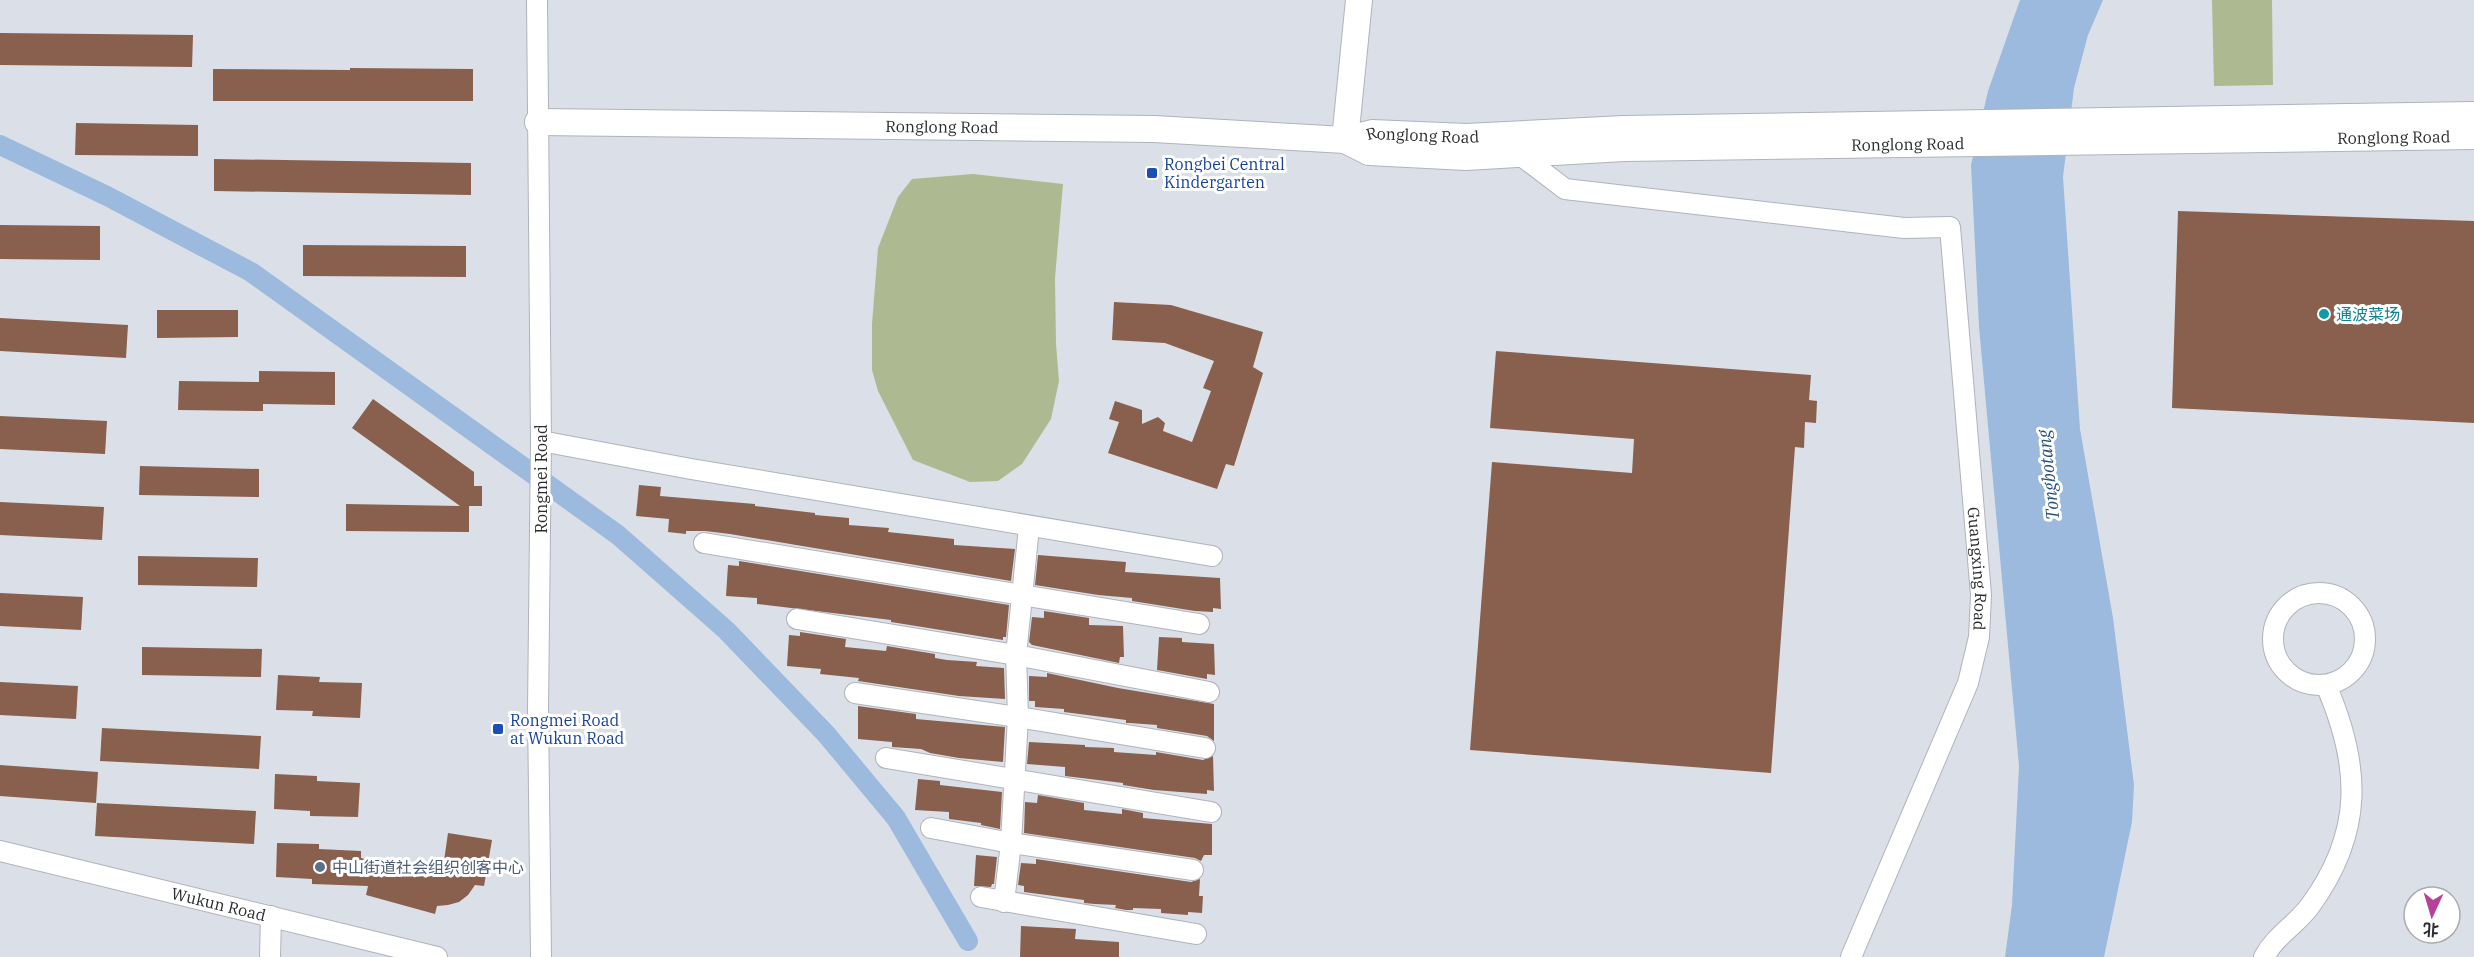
<svg xmlns="http://www.w3.org/2000/svg" width="2474" height="957" viewBox="0 0 2474 957" font-family="'IBM Plex Serif','Noto Sans SC',serif">
<style>
.green{fill:#adb991}
.water{fill:#9cbadd}
.lines{fill:none;stroke-linecap:round;stroke-linejoin:round}
.canal{stroke:#9cbadd;stroke-width:20}
.building{fill:#88604d}
.minor-casing{stroke:#afb3bb;stroke-width:22}
.major-casing{stroke:#afb3bb;stroke-width:28}
.minor{stroke:#fff;stroke-width:20}
.major{stroke:#fff;stroke-width:26}
.transit-dot{fill:#1a4fb4;stroke:#fff;stroke-width:2}
.culture-dot{fill:#0f9aa8;stroke:#fff;stroke-width:2}
.service-dot{fill:#5c6f8a;stroke:#fff;stroke-width:2}
.labels{text-anchor:middle;dominant-baseline:central;stroke-width:6;stroke-linejoin:round;paint-order:stroke}
.street-label{font-size:16px;fill:#2b2c2f;stroke:#fff}
.transit-label{font-size:16px;fill:#164399;stroke:#fff;text-anchor:start}
.culture-label{font-size:16px;fill:#0d838f;stroke:#fff;text-anchor:start}
.service-label{font-size:16px;fill:#4e5e75;stroke:#fff;text-anchor:start}
.water-label{font-size:18px;font-style:italic;fill:#254e7b;stroke:#fff}
</style>
<rect width="100%" height="100%" fill="#dbe0e8"/>
<g class="green">
<path d="M2212,0H2272L2273,85L2214,86Z"/>
<path d="M973,174L1063,184L1055,278L1056,344L1059,381L1051,419L1022,464L998,481L970,482L913,460L878,391L872,370V324L878,248L898,197L912,179Z"/>
</g>
<path class="water" d="M2020,0H2103L2088,35L2074,88L2063,177L2080,429L2113,618L2134,785L2132,822L2104,957H2005L2012,905L2019,766L1979,327L1971,165L1988,91Z"/>
<g class="lines">
<path class="canal" d="M0,145L107,196L251,272L618,535L726,630L826,734L896,818L968,941"/>
</g>
<g class="building">
<path d="M0,33L193,35L192,67L0,65Z"/>
<path d="M350,68L473,69V101H213V69L350,70Z"/>
<path d="M76,123L198,125V156L75,155Z"/>
<path d="M214,159L471,163V195L214,191Z"/>
<path d="M2178,211L2474,221V423L2172,408Z"/>
<path d="M0,225L100,226V260L0,259Z"/>
<path d="M303,245L466,246V277L303,276Z"/>
<path d="M1114,302L1171,305L1263,332L1253,367L1263,373L1234,466L1226,464L1217,489L1108,453L1119,422L1109,419L1115,401L1142,410V424L1158,417L1165,423L1163,431L1192,442L1211,391L1203,388L1214,361L1165,343L1112,340Z"/>
<path d="M157,310H238V337L157,338Z"/>
<path d="M0,318L128,325L126,358L0,351Z"/>
<path d="M1496,351L1811,375L1809,400L1817,401L1816,423L1805,422L1804,448L1795,447L1771,773L1470,750L1492,462L1632,473L1634,439L1490,428Z"/>
<path d="M259,371L335,372V405L263,404V411L178,410L179,381L259,382Z"/>
<path d="M373,399L474,472V486H482V506H469V532L346,531V504L460,506L352,428Z"/>
<path d="M0,416L107,421L105,454L0,449Z"/>
<path d="M140,466L259,469V497L139,495Z"/>
<path d="M639,485L661,487L660,496L755,504V506L815,513V515L849,518V525L889,528L888,532L954,539V545L1015,549L1011,581L730,534L705,531H686V534L668,532L669,519L636,516Z"/>
<path d="M0,502L104,507L102,540L0,535Z"/>
<path d="M1038,555L1126,562L1125,572L1220,578L1221,609L1213,608V612L1195,611L1132,601V598L1098,595L1035,585Z"/>
<path d="M138,556L258,558L257,587L138,585Z"/>
<path d="M739,561L1009,605L1006,637H1003V640L891,622V620L757,604V598L726,596L728,565L739,566Z"/>
<path d="M0,593L83,597L81,630L0,626Z"/>
<path d="M1044,611L1089,618V625L1123,626L1124,657H1120L1119,663L1032,645L1029,642L1032,617L1044,618Z"/>
<path d="M800,632L846,639L845,647L886,651L887,646L935,654V658L947,660L977,662L976,666L1004,668L1005,699L959,696L858,681L859,678L820,674L821,669L787,666L789,635L800,636Z"/>
<path d="M1159,637L1182,638V642L1214,644L1215,675L1207,674V679L1157,670Z"/>
<path d="M142,647L262,649L261,677L142,675Z"/>
<path d="M1047,673L1118,688L1214,704V741L1207,736L1157,728V725L1130,723H1126V720L1064,712V709L1035,707V701H1029V676L1047,677Z"/>
<path d="M278,675L320,677L319,682L362,683L360,718L312,716L313,711L276,710Z"/>
<path d="M0,682L78,686L76,719L0,715Z"/>
<path d="M858,706L916,714V719L1005,727L1003,762L959,758L930,753L921,749L892,747V742L858,739Z"/>
<path d="M102,728L261,736L259,769L100,761Z"/>
<path d="M1029,742L1085,745V747L1114,748V752L1156,755V752L1203,760L1213,756L1214,791L1207,790V794L1154,790L1123,785V783L1065,776V767L1027,764Z"/>
<path d="M0,765L98,772L96,803L0,796Z"/>
<path d="M275,774L317,776V781L360,783L358,817L310,816V811L274,809Z"/>
<path d="M918,779L940,781V785L1002,792L1000,829L981,825V823L949,819V812L915,810Z"/>
<path d="M1038,795L1084,803V810L1122,814V809L1143,813V818L1212,824V855H1204L1201,861L1195,858L1024,833L1025,802L1037,803Z"/>
<path d="M97,803L256,811L254,844L95,836Z"/>
<path d="M448,833L492,840L484,886L475,885L468,895L459,902L448,905L437,906L435,914L366,895L368,886L312,884V879L276,877L277,843L319,844V849L361,851V858L419,874L429,873L438,868L444,861Z"/>
<path d="M976,855L997,857L994,884H992L991,887L974,886Z"/>
<path d="M1036,859L1191,882L1200,879L1199,896H1203L1202,913L1188,912V915L1161,913V909L1133,908V910H1126L1115,908L1116,905L1095,904L1084,903V900L1024,892V886L1018,885L1021,863L1036,864Z"/>
<path d="M1021,926L1076,929L1075,939L1119,942V957H1020Z"/>
</g>
<g class="lines">
<g class="minor-casing">
<g id="minor">
<path d="M537,0L541,441L538,710L541,957"/>
<path id="s1" d="M1519,154L1565,189L1904,228L1950,227L1981,595L1979,637L1968,683L1851,957"/>
<path d="M541,441L691,469L1212,556"/>
<path d="M704,543L1199,624"/>
<circle cx="2319" cy="639" r="46"/>
<path d="M797,619L1016,655L1209,692"/>
<path d="M855,693L1018,717L1205,748"/>
<path d="M886,758L1211,812"/>
<path d="M931,828L1011,843L1193,870"/>
<path id="s2" d="M0,851L437,957"/>
<path d="M981,897L1196,934"/>
<path d="M1004,902L1011,843L1018,717L1016,655L1029,527"/>
<path d="M270,957L271,916"/>
<path d="M2264,957C2276,935 2296,925 2310,906C2364,832 2361,766 2326,685"/>
</g>
</g>
<g class="major-casing">
<g id="major">
<path id="s3" d="M538,122L1154,129L1345,140L1372,133L1466,137L1624,129L2474,115"/>
<path id="s4" d="M1345,140L1369,152L1466,157L1624,148L2474,136"/>
<path d="M1345,140L1359,0"/>
</g>
</g>
<use href="#minor" class="minor"/>
<use href="#major" class="major"/>
</g>
<g class="transit-dot">
<rect x="1146" y="167" width="12" height="12" rx="3"/>
<rect x="492" y="723" width="12" height="12" rx="3"/>
</g>
<circle class="culture-dot" cx="2324" cy="314" r="6"/>
<circle class="service-dot" cx="320" cy="867" r="6"/>
<g class="labels">
<g class="street-label">
<text stroke="none"><textPath href="#s3" startOffset="404">Ronglong Road</textPath></text>
<text stroke="none"><textPath href="#s3" startOffset="886">Ronglong Road</textPath></text>
<text stroke="none"><textPath href="#s4" startOffset="1052">Ronglong Road</textPath></text>
<text stroke="none"><textPath href="#s4" startOffset="566">Ronglong Road</textPath></text>
<text transform="translate(541 479) rotate(-90)">Rongmei Road</text>
<text stroke="none"><textPath href="#s1" startOffset="788">Guangxing Road</textPath></text>
<text stroke="none"><textPath href="#s2" startOffset="225">Wukun Road</textPath></text>
</g>
<g class="transit-label">
<text x="1164" y="164">Rongbei Central<tspan x="1164" dy="18">Kindergarten</tspan></text>
<text x="510" y="720">Rongmei Road<tspan x="510" dy="18">at Wukun Road</tspan></text>
</g>
<g class="culture-label">
<text x="2336" y="314">通波菜场</text>
</g>
<g class="service-label">
<text x="332" y="867">中山街道社会组织创客中心</text>
</g>
<g class="water-label">
<text transform="translate(2048 475) rotate(-96)">Tongbotang</text>
</g>
</g>
<g transform="translate(2432 915) rotate(184)"><circle r="28" fill="#ffffff" stroke="#aaabac" stroke-width="1.5"/>
<path d="M0-4.5L10 22L0 15L-10 22Z" fill="#b54199"/>
<text y="-9" font-size="16" font-weight="bold" text-anchor="middle" fill="#2b2c2f">北</text>
</g>
</svg>
